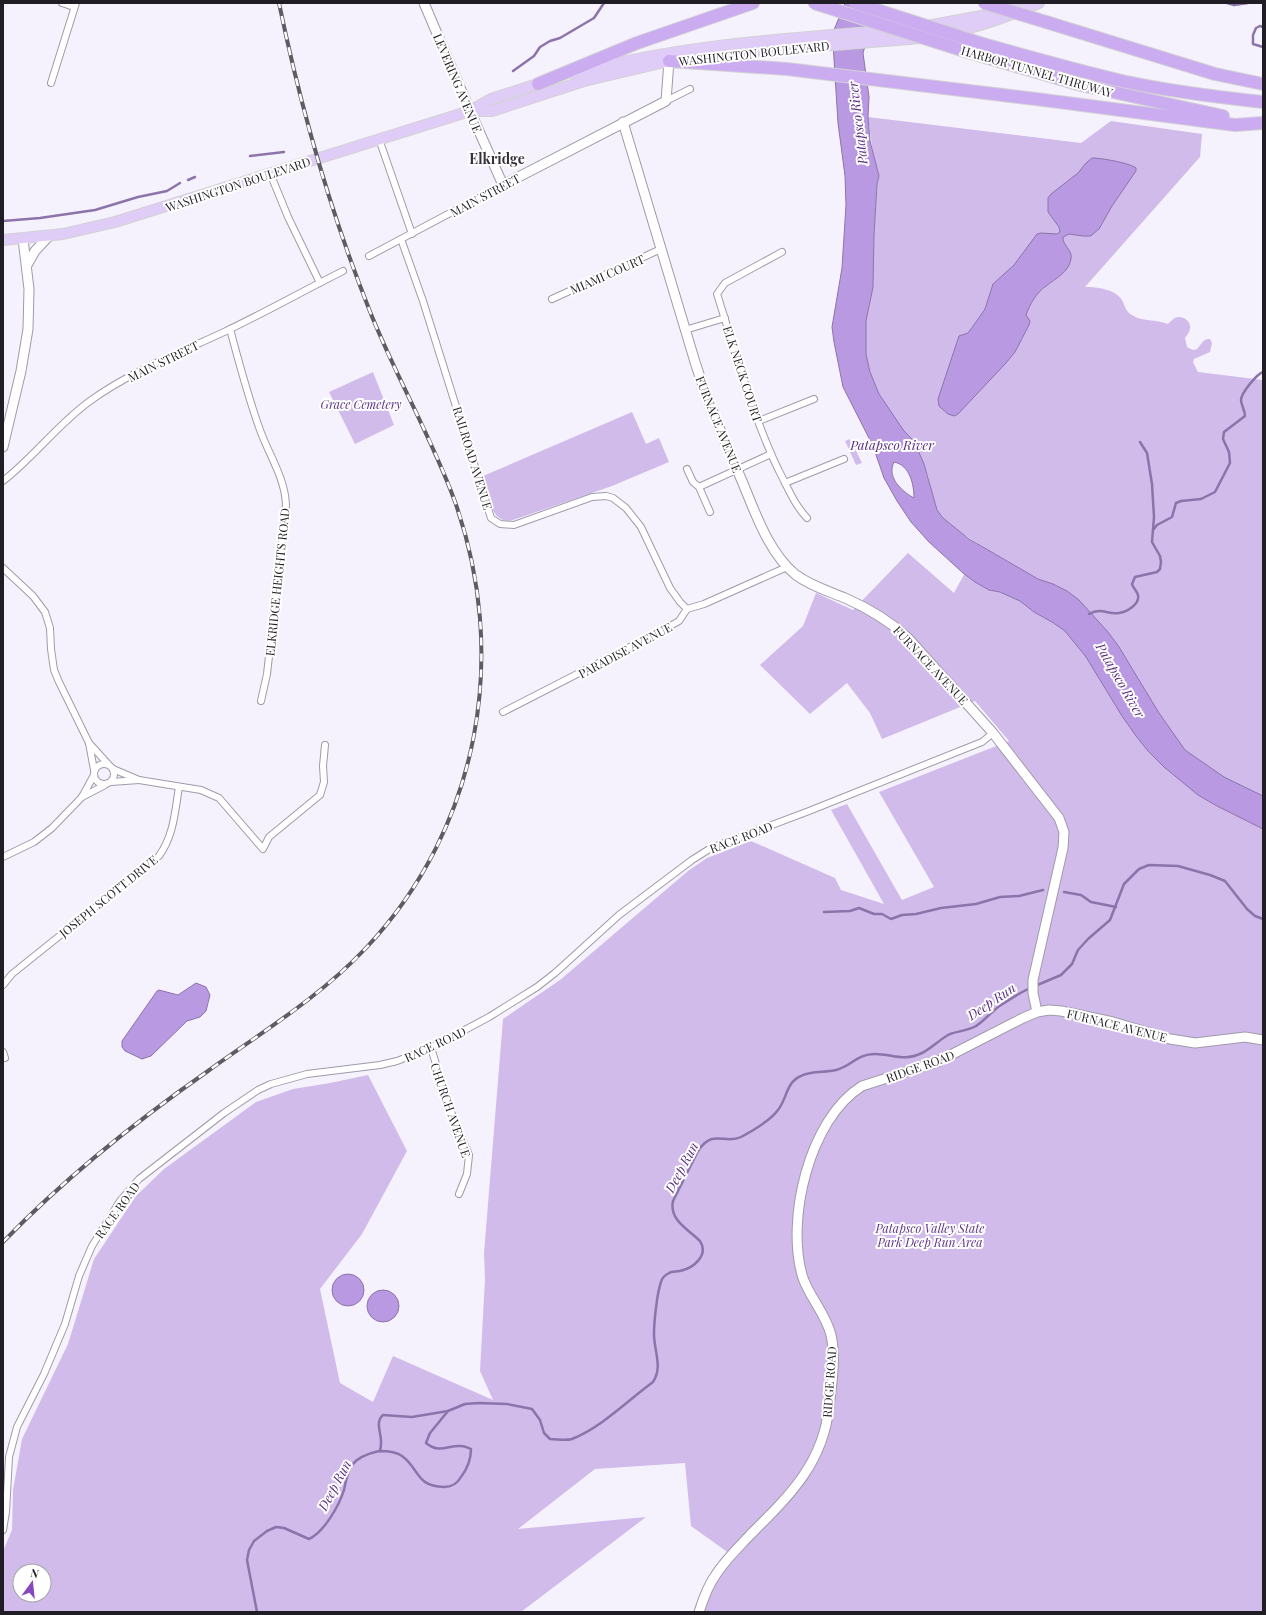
<svg xmlns="http://www.w3.org/2000/svg" width="1266" height="1615" viewBox="0 0 1266 1615" font-family="'Playfair Display',serif">
<style>
.green{fill:#d0bbeb;fill-rule:evenodd}
.water{fill:#ba99e3;stroke:#8c74aa;fill-rule:evenodd}
.lines{fill:none;stroke-linecap:round;stroke-linejoin:round}
.stream{stroke:#8c74aa;stroke-width:2.5}
.street-casing{stroke:#a19aaa;stroke-width:8}
.secondary-casing{stroke:#a19aaa;stroke-width:11}
.primary-casing{stroke:#d2d2d3;stroke-width:12}
.highway-casing{stroke:#d2d2d3;stroke-width:14}
.street{stroke:#fff;stroke-width:6}
.secondary{stroke:#fff;stroke-width:9}
.primary{stroke:#e0cdf7;stroke-width:10}
.highway{stroke:#cbacf1;stroke-width:12}
.rail-casing{stroke:#5e5b63;stroke-width:4}
.rail{stroke:#fff;stroke-width:2.5;stroke-dasharray:8;stroke-linecap:butt}
.highway-bridge-casing{stroke:#d2d2d3;stroke-width:14;stroke-linecap:butt}
.highway-bridge{stroke:#cbacf1;stroke-width:12}
.labels{text-anchor:middle;dominant-baseline:central;stroke-width:4;stroke-linejoin:round;paint-order:stroke}
.street-label{font-size:12px;fill:#201d24;stroke:#fff}
.park-label{font-size:12px;font-style:italic;fill:#5f3389;stroke:#fff}
.water-label{font-size:13px;font-style:italic;fill:#572b80;stroke:#fff}
.quarter-label{font-size:14px;font-weight:bold;fill:#36303d;stroke:#fff}
</style>
<rect width="100%" height="100%" fill="#f6f2fd"/>
<g class="green">
<path d="M868,117L1081,143L1111,121L1202,134L1200,157L1085,287C1097,287 1115,289 1122,300C1125,306 1126,312 1132,315C1142,322 1156,319 1168,324C1170,322 1173,319 1175,318C1181,315 1190,320 1190,326C1191,331 1187,335 1185,338L1187,347L1193,350L1197,349C1201,345 1203,338 1210,339L1212,343L1210,352L1194,359L1193,362L1198,372L1263,380V1612H700L710,1587L733,1556L691,1526L685,1463L595,1469L518,1529L646,1517L521,1612H3V1551L12,1530L13,1490L22,1439L68,1344L94,1259L136,1196L164,1169L256,1102L293,1089L330,1083L368,1075L407,1151L362,1234L320,1289L340,1383L373,1402L393,1356L493,1400L480,1371L485,1279L484,1253L503,1019L560,980L688,871L707,858L751,841L835,878L841,890L884,904L831,810L847,804L902,900L934,887L879,792L1009,741L975,701L882,739L870,713L847,683L810,714L760,665L803,626L816,593L853,610L908,553L954,593L980,545L957,530L943,518L937,510L930,488L928,476L919,452L914,441L904,431L889,411L879,394L870,372L866,354V321L873,287L874,235L877,184L879,176L873,154ZM20,1571H44V1595H20Z"/>
<path d="M373,372L394,425L355,444L329,392Z"/>
<path d="M632,412L646,444L659,438L669,462L612,486L513,520C490,526 487,491 483,476Z"/>
<path d="M850,439L862,463L856,465L845,441Z"/>
</g>
<g class="water">
<path d="M845,3H878L863,53L869,97L868,117L870,141L879,176L877,184L874,235L873,287L866,321V354L870,372L879,394L904,431L914,441L924,464L937,510L943,518L969,539L1038,579L1053,584L1067,591L1079,600L1108,632L1119,647L1159,713L1185,750L1224,777L1263,796V829L1217,806L1198,795L1164,767L1148,751L1136,736L1122,716L1086,657L1065,631L1052,622L1034,612L1020,601L1000,592L989,590L975,582L963,573L929,542L911,522L897,501L884,478L873,446L843,387L834,342L832,327L842,268L846,205L845,176L838,123L833,43L834,30ZM894,462C910,465 914,485 914,498C903,492 886,478 894,462Z"/>
<path d="M1092,158C1101,158 1130,163 1136,168V171L1112,206L1099,229L1093,234L1091,236H1083L1069,234L1063,237C1062,245 1073,250 1071,259C1069,272 1055,279 1046,286C1036,293 1030,304 1026,315L1030,321L1029,325L1015,352L1006,363L958,414L954,416L948,414L939,406L938,399L959,336L968,333L976,322L985,309L993,284L1014,265L1037,234L1041,233L1057,234L1060,232L1059,227L1048,212V198L1051,194L1078,173L1086,163Z"/>
<path d="M196,983L206,987L210,995L206,1011L200,1017L187,1021L151,1056L142,1059L125,1051L122,1047V1041L157,991L159,990L178,995Z"/>
<circle cx="348" cy="1290" r="16"/>
<circle cx="383" cy="1306" r="16"/>
</g>
<g class="lines">
<g class="stream">
<path d="M1227,3L1234,5L1248,3"/>
<path d="M1263,27L1260,26L1256,28L1253,35V44L1263,47"/>
<path d="M513,71L534,56L540,47L550,41L560,38L594,18L604,3"/>
<path d="M250,156L284,152"/>
<path d="M188,180L195,177"/>
<path d="M3,221L40,218L95,210L138,197L167,191L180,183"/>
<path d="M1153,530L1157,525L1172,517L1176,503L1181,501L1201,499L1215,492L1230,463L1229,452L1223,439L1224,432L1245,416C1245,410 1241,405 1241,400C1241,393 1257,374 1263,372"/>
<path d="M1089,614C1102,607 1108,615 1119,613C1127,612 1140,604 1138,595C1137,591 1133,588 1132,584L1135,577L1157,572L1160,569L1161,562L1160,556L1152,542L1154,517L1152,484L1147,453L1140,442"/>
<path d="M1064,892L1081,895L1091,902L1116,907"/>
<path d="M824,912L850,911L859,908L874,914H882L891,919L902,915L916,914L941,908L976,904L1000,897L1019,896L1043,890"/>
<path d="M1035,986L1061,975L1072,964L1078,950L1088,939L1110,920L1124,884L1139,869L1149,865L1178,866L1210,875L1225,881L1247,909L1255,916L1263,919"/>
<path d="M380,1451C381,1448 381,1444 381,1441C381,1432 375,1422 383,1415L412,1417L448,1411"/>
<path d="M257,1612L247,1560L249,1550L254,1541L267,1531L276,1527L284,1528L309,1539C324,1532 339,1506 344,1490C346,1481 347,1472 352,1465C358,1457 370,1453 379,1451C385,1451 397,1452 402,1456C420,1469 415,1486 444,1487C452,1487 457,1484 461,1477C467,1469 471,1460 471,1449C468,1448 465,1446 461,1446C448,1445 439,1454 426,1443L430,1433L448,1411L465,1404L478,1403L507,1404L532,1409L540,1420L544,1433L550,1439C557,1439 566,1441 572,1439C602,1427 627,1401 653,1382C663,1367 654,1351 654,1334C654,1322 657,1293 661,1282C662,1278 665,1275 669,1273C672,1271 676,1272 680,1271C694,1268 709,1255 700,1241C688,1229 669,1220 673,1201L698,1151C713,1128 725,1145 741,1137C754,1130 770,1121 778,1110C787,1099 786,1082 801,1076C812,1070 825,1073 836,1070C852,1066 856,1054 875,1054C893,1054 903,1062 922,1053C932,1048 940,1039 950,1034C958,1031 967,1031 976,1026C985,1020 992,1011 1001,1005C1010,999 1020,993 1030,988"/>
</g>
<g class="street-casing">
<g id="street">
<path d="M62,3L74,7"/>
<path d="M51,83L76,3"/>
<path d="M666,101L690,89"/>
<path d="M379,139L412,234"/>
<path d="M270,173L288,217L320,283"/>
<path d="M401,239L423,301L491,518L500,524L514,525L592,497L606,496L613,498L626,508L641,527L670,588L680,602L687,609"/>
<path d="M782,252L725,283L717,294C736,353 752,415 779,471C788,488 794,504 807,518"/>
<path d="M369,256L503,185"/>
<path d="M552,299L661,249"/>
<path d="M230,329C239,363 248,397 260,430C269,455 285,478 286,505L267,674L261,701"/>
<path d="M685,330L725,318"/>
<path d="M759,421L814,399"/>
<path d="M687,469L693,482L699,487L710,512"/>
<path d="M3,481C34,457 58,424 90,401C130,372 179,353 224,332C264,313 303,291 343,271"/>
<path d="M785,483L844,459"/>
<path d="M699,487L771,454"/>
<path d="M3,568L33,596L45,612L50,628L51,649L54,670L59,682L89,743L94,770"/>
<path d="M503,712L663,630L679,621L687,609L704,604L787,567"/>
<path d="M89,743L108,764"/>
<circle cx="104" cy="774" r="10"/>
<path d="M113,769L139,780L201,790L219,798L263,849L269,837L320,795L324,782L323,766L325,745"/>
<path d="M111,782L139,780"/>
<path d="M82,797L105,785"/>
<path d="M3,857L34,842L52,828L82,797L94,775"/>
<path d="M3,985L12,974L159,856C174,835 175,811 179,787"/>
<path d="M431,1048L451,1112L469,1155L467,1174L459,1194"/>
<path d="M3,1052L5,1058"/>
<path d="M3,1530L6,1512L9,1457L17,1427L44,1374L65,1324L79,1276L92,1246L120,1201L139,1179L224,1113L258,1090L271,1084L307,1074L380,1065L397,1061L431,1048L489,1017L537,987L555,973L619,915L692,860L711,848L809,811L982,742L993,733"/>
</g>
</g>
<g class="secondary-casing">
<g id="secondary">
<path d="M424,3L470,111L503,185L666,101L669,61"/>
<path d="M623,122L695,362C708,403 725,442 742,481C755,512 769,554 796,575C811,586 828,591 845,598C868,608 888,620 907,637L993,733L1059,818L1064,832L1063,848L1033,980V993L1037,1012"/>
<path d="M27,265L35,251L49,236"/>
<path d="M3,447L21,371L28,329L29,289L23,239"/>
<path d="M699,1612C703,1600 707,1587 715,1576C724,1561 738,1548 750,1535C789,1496 823,1464 829,1407C832,1384 836,1357 831,1335C826,1314 810,1298 803,1278C785,1221 809,1119 862,1086L937,1062L1023,1018L1037,1012L1049,1010L1061,1011L1113,1022L1170,1039L1183,1041L1195,1043L1245,1037L1263,1040"/>
</g>
</g>
<g class="primary-casing">
<g id="primary">
<path d="M927,26L981,16L1015,3"/>
<path d="M948,33C980,27 1009,16 1039,3"/>
<path d="M575,74C679,44 788,39 896,30"/>
<path d="M471,111H492L584,81L669,61L738,53L921,38"/>
<path d="M3,240L63,234L115,222L470,111L491,99L544,82"/>
</g>
</g>
<g class="highway-casing">
<g id="highway">
<path d="M1046,22L1215,74L1263,84"/>
<path d="M983,44C1029,57 1075,70 1122,81C1168,91 1216,97 1263,102"/>
<path d="M968,52L1081,85L1223,116"/>
<path d="M669,61L787,69L1044,100L1235,125L1263,123"/>
<path d="M538,84L637,43L753,3"/>
</g>
</g>
<use href="#street" class="street"/>
<use href="#secondary" class="secondary"/>
<use href="#primary" class="primary"/>
<use href="#highway" class="highway"/>
<g class="rail-casing">
<path id="rail" d="M3,1242C65,1178 135,1122 208,1071C262,1032 320,997 366,948C480,827 510,654 454,499C430,434 394,373 369,309C329,208 301,109 279,3"/>
</g>
<use href="#rail" class="rail"/>
<g class="highway-bridge-casing">
<g id="highway-bridge">
<path d="M814,3L968,52"/>
<path d="M855,3L983,44"/>
<path d="M984,3L1046,22"/>
</g>
</g>
<use href="#highway-bridge" class="highway-bridge"/>
</g>
<g class="labels">
<g class="street-label">
<text transform="translate(754 53) rotate(-6)">WASHINGTON BOULEVARD</text>
<text transform="translate(1037 71) rotate(16)">HARBOR TUNNEL THRUWAY</text>
<text transform="translate(458 83) rotate(67)">LEVERING AVENUE</text>
<text transform="translate(238 184) rotate(-18)">WASHINGTON BOULEVARD</text>
<text transform="translate(485 195) rotate(-28)">MAIN STREET</text>
<text transform="translate(607 274) rotate(-24)">MIAMI COURT</text>
<text transform="translate(163 361) rotate(-26)">MAIN STREET</text>
<text transform="translate(743 374) rotate(72)">ELK NECK COURT</text>
<text transform="translate(719 424) rotate(68)">FURNACE AVENUE</text>
<text transform="translate(473 458) rotate(73)">RAILROAD AVENUE</text>
<text transform="translate(277 582) rotate(-84)">ELKRIDGE HEIGHTS ROAD</text>
<text transform="translate(625 650) rotate(-28)">PARADISE AVENUE</text>
<text transform="translate(931 665) rotate(47)">FURNACE AVENUE</text>
<text transform="translate(741 837) rotate(-21)">RACE ROAD</text>
<text transform="translate(108 896) rotate(-39)">JOSEPH SCOTT DRIVE</text>
<text transform="translate(1117 1025) rotate(14)">FURNACE AVENUE</text>
<text transform="translate(435 1044) rotate(-25)">RACE ROAD</text>
<text transform="translate(920 1066) rotate(-20)">RIDGE ROAD</text>
<text transform="translate(451 1110) rotate(71)">CHURCH AVENUE</text>
<text transform="translate(117 1210) rotate(-54)">RACE ROAD</text>
<text transform="translate(829 1382) rotate(-86)">RIDGE ROAD</text>
</g>
<g class="park-label">
<text x="361" y="404">Grace Cemetery</text>
<text x="930" y="1228">Patapsco Valley State<tspan x="930" dy="14">Park Deep Run Area</tspan></text>
</g>
<g class="water-label">
<text transform="translate(857 123) rotate(-97)">Patapsco River</text>
<text x="892" y="444">Patapsco River</text>
<text transform="translate(1121 680) rotate(60)">Patapsco River</text>
<text transform="translate(991 1001) rotate(-34)">Deep Run</text>
<text transform="translate(681 1167) rotate(-62)">Deep Run</text>
<text transform="translate(334 1485) rotate(-62)">Deep Run</text>
</g>
<g class="quarter-label">
<text x="497" y="158">Elkridge</text>
</g>
</g>
<rect width="1266" height="1615" fill="none" stroke="#201d24" stroke-width="8"/>
<g transform="translate(32 1583) rotate(15)"><circle r="19" fill="#ffffff" stroke="#a6a5a7"/>
<path d="M0-3L7 15L0 10L-7 15Z" fill="#8548be"/>
<text y="-6" font-size="11" font-weight="bold" text-anchor="middle" fill="#201d24">N</text>
</g>
</svg>
